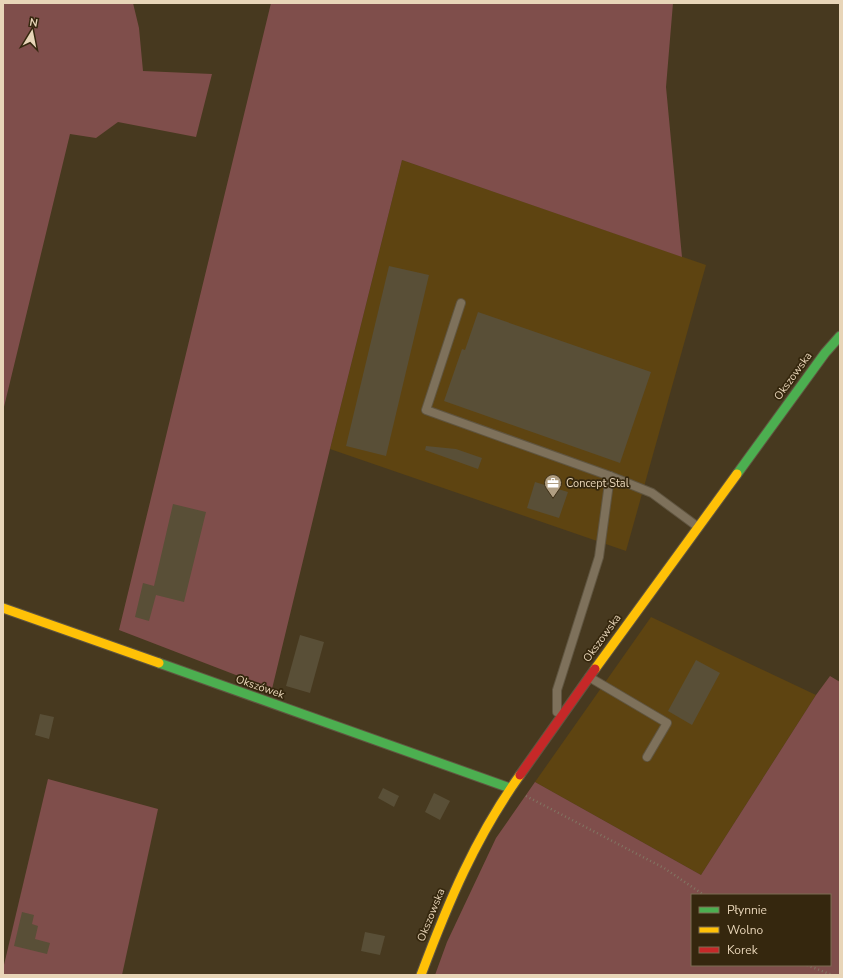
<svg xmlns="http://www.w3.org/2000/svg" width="843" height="978" viewBox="0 0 843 978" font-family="'Nunito Sans',sans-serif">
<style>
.built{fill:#5e4411}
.green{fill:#7f4e4b;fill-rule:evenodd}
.building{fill:#594f37}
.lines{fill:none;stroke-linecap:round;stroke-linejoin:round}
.lane-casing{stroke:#605540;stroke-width:10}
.fast-casing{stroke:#605540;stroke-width:11}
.slow-casing{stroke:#605540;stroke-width:11}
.jam-casing{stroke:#605540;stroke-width:11}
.path{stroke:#827663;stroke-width:2.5;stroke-dasharray:1 3;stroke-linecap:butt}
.lane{stroke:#7e715b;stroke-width:8}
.fast{stroke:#4caf50;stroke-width:9}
.slow{stroke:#ffc107;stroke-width:9}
.jam{stroke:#c62828;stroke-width:9}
.labels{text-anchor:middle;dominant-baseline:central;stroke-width:3.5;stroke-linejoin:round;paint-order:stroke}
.street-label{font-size:11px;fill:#e8d5b8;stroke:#35270e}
.poi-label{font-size:11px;fill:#e8d5b8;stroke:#35270e;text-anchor:start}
</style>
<rect width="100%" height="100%" fill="#47391f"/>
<g class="built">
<path d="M402,160L706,265L626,551L330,449Z"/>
<path d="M651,617L816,695L701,875L535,782Z"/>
</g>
<g class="green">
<path d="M3,3H133L139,28L143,71L212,74L196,137L118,122L96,138L70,134L3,411Z"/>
<path d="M271,3H673L666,87L682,257L402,160L330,449L272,689L119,630Z"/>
<path d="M830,676L840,682V975H435L447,942L496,838L535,782L701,875L816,695ZM692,895H830V965H692Z"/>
<path d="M48,779L158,809L122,975H3V969Z"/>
</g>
<g class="building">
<path d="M389,266L429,275L386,456L346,446Z"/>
<path d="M478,312L651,372L620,463L444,401L462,349L465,350Z"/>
<path d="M426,446L456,449L482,458L478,469L425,450Z"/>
<path d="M535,482L568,492L559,518L527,508Z"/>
<path d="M173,504L206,512L184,602L156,595L149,621L135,617L143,583L154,586Z"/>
<path d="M300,635L324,642L310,693L286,686Z"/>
<path d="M696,660L720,673L692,725L668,711Z"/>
<path d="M40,714L54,717L49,739L35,735Z"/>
<path d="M383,788L399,796L394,807L378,798Z"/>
<path d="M434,793L450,801L440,820L425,812Z"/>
<path d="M22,912L34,915L32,924L38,926L35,939L50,943L47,954L14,946Z"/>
<path d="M365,932L385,936L380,955L361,951Z"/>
</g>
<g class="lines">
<g class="lane-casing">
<g id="lane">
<path d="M461,303L426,410L610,476L599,557L557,690V712"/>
<path d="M610,476L652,493L698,527"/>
<path d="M589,677L667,723L647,757"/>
</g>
</g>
<g class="fast-casing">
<g id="fast">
<path d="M737,474L825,353L840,336"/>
<path d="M159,663L510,788"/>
</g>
</g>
<g class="slow-casing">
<g id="slow">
<path d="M3,608L159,663"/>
<path d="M595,669L737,474"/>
<path d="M421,975C448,903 475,838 520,775"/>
</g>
</g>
<g class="jam-casing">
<path id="jam" d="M520,775L595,669"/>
</g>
<g class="path">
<path d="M526,796L664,868L704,895"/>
<path d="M807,965L832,975"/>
</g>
<use href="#lane" class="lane"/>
<use href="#fast" class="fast"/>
<use href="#slow" class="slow"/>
<use href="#jam" class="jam"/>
</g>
<defs>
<g id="office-pin" transform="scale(0.9)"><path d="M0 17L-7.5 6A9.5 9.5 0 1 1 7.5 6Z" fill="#b09e82" stroke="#35270e"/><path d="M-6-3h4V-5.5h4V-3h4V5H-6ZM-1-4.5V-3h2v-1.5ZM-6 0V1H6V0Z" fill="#fff"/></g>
</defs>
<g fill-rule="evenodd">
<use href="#office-pin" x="553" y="483"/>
</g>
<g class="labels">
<g class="street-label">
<text transform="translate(793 376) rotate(-54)">Okszowska</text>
<text transform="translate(602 638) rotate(-54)">Okszowska</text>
<text transform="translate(260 687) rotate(19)">Okszówek</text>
<text transform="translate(431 915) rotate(-68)">Okszowska</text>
</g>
<g class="poi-label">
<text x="566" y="483">Concept Stal</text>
</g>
</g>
<rect width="843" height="978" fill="none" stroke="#e8d5b8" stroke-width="8"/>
<rect x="691" y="894" width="140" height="72" fill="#35270e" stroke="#7d6d52"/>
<rect x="699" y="907" width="20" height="6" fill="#4caf50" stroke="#7d6d52"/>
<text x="727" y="914" font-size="12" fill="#e8d5b8">Płynnie</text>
<rect x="699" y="927" width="20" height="6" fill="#ffc107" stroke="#7d6d52"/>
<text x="727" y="934" font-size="12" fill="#e8d5b8">Wolno</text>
<rect x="699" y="947" width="20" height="6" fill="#c62828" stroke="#7d6d52"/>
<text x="727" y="954" font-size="12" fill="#e8d5b8">Korek</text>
<g transform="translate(32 32) rotate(10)" stroke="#35270e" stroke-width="3" paint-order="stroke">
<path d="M0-3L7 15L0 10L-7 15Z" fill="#e8d5b8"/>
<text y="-6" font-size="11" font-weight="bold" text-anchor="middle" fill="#e8d5b8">N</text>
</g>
</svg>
